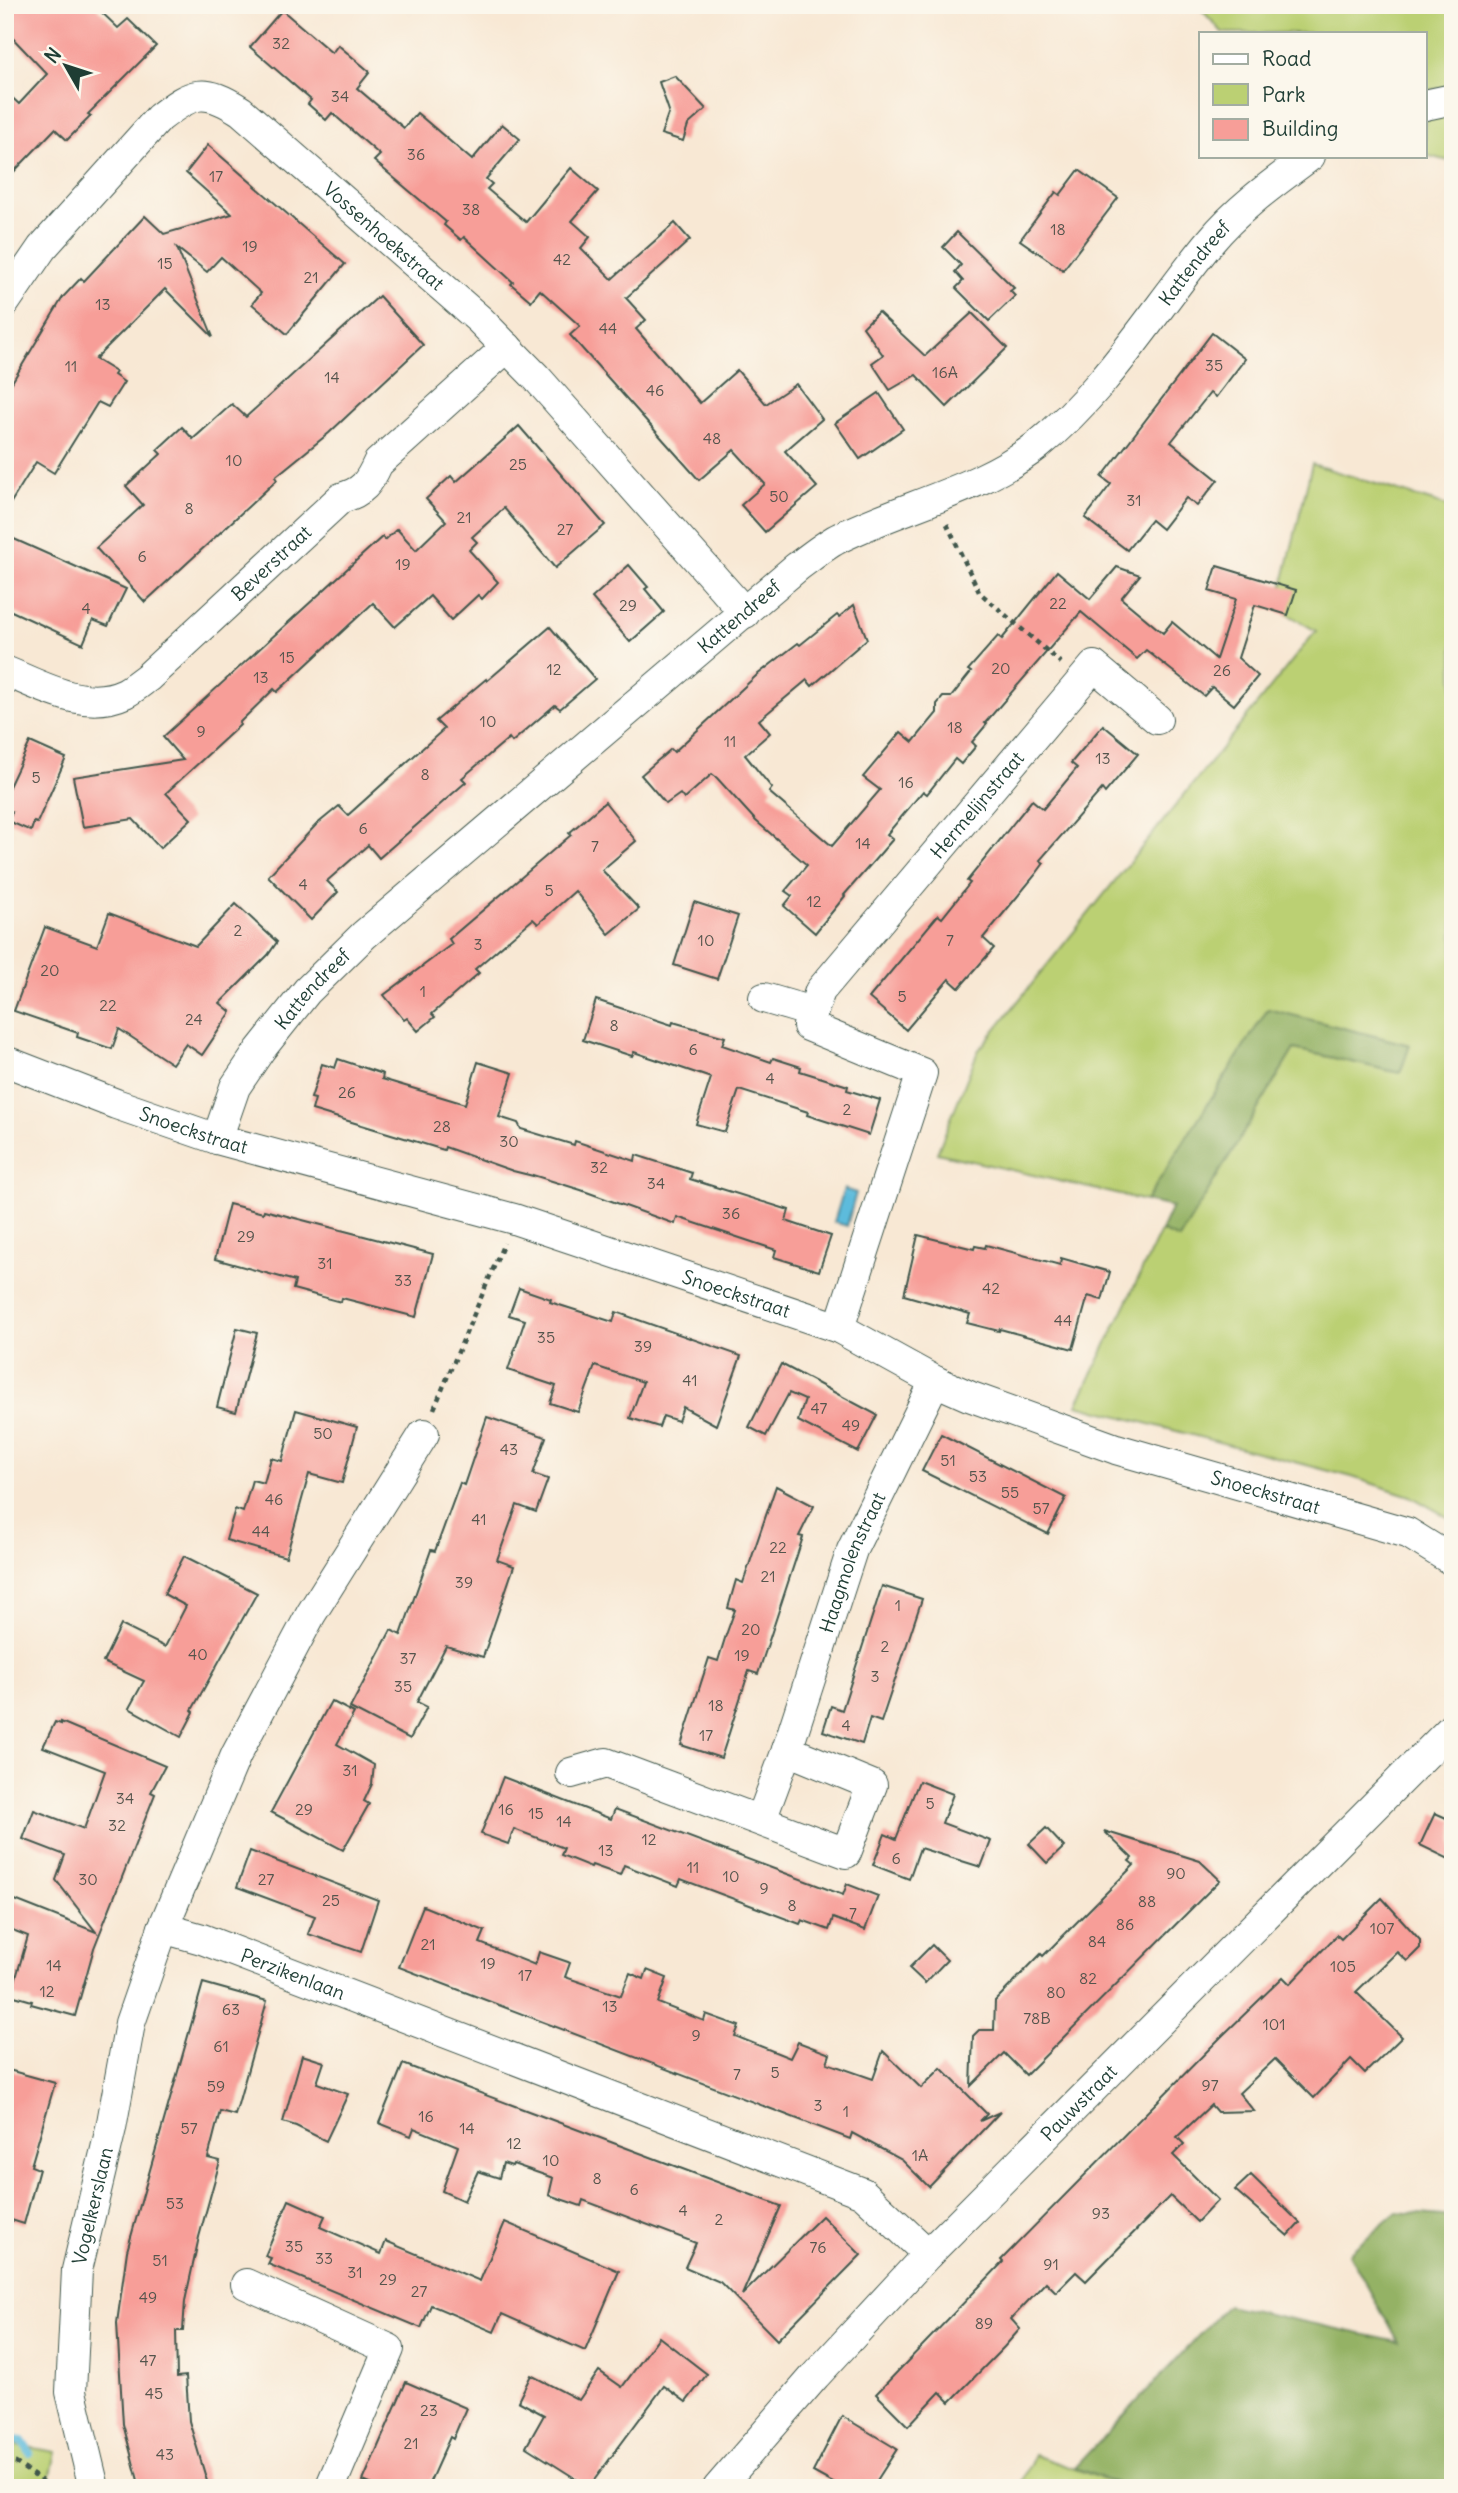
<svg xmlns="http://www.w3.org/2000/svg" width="1458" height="2493" viewBox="0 0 1458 2493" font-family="Delius,sans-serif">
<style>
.green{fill:#bbd073;stroke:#6d8654;stroke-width:2}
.forest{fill:#94b265;stroke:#5a784c;stroke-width:2}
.water{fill:#5dbbdc;stroke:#3e7c88;stroke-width:2}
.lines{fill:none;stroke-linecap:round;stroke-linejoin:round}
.stream{stroke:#5dbbdc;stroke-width:8}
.building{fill:#f79e98}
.street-casing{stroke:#40574c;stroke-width:32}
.path{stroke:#40574c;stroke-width:4.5;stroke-dasharray:5 5;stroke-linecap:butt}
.street{stroke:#fff;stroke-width:30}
.labels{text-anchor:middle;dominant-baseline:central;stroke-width:5;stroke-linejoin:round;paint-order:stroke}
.number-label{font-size:16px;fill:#55554d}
.street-label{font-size:19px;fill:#1f3d34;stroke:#fbf7ec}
</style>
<rect width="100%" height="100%" fill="#fbf7ec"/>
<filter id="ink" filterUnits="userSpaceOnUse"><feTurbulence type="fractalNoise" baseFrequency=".0143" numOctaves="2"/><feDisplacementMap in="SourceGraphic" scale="14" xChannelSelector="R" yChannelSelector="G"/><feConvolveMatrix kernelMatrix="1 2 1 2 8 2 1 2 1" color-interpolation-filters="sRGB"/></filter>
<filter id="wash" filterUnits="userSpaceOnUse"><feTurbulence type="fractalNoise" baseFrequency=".00686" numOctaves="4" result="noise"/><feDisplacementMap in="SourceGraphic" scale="28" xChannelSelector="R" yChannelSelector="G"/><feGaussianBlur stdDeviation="1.57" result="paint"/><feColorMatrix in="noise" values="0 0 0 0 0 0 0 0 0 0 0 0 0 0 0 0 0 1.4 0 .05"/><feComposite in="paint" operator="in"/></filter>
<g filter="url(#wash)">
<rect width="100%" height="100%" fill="#f8e8d4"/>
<g class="green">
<path d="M1197,5H1453V86L1425,91V33H1223Z"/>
<path d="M1453,108V162L1425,155V112Z"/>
<path d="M1312,464L1453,508V1520L1410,1496L1352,1477L1077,1405L1161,1231L1179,1239L1294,1049L1400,1073L1410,1045L1268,1009L1146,1201L937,1153L978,1051L1316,631L1277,608Z"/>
<path d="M5,2443L56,2452L48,2488H5Z"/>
<path d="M1034,2455L1130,2488H1019Z"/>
</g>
<g class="forest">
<path d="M1268,1009L1410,1045L1400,1073L1294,1049L1179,1239L1161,1231L1172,1207L1146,1201Z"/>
<path d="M1397,2212L1453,2217V2488H1130L1075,2468L1227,2305L1398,2342L1349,2253Z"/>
</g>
<path class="water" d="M844,1189L856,1193L847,1226L834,1222Z"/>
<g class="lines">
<path class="stream" d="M5,2439L22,2441L30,2453"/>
</g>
<g id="blocks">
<g class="building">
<path d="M5,5H94L118,28L128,19L156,46L88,114L91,116L67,140L55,129L5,181V91L19,104L47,74L5,30Z"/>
<path d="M282,10L332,53L338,45L370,72L357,88L404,128L417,113L472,160L502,124L520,139L486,179L492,184L487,189L526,222L571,168L598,191L572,221L590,237L581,248L612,279L675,223L690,240L626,298L646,320L636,329L700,403L737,370L766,404L796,384L822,419L785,451L817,487L765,532L741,505L765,484L734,450L699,480L570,335L580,326L540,290L531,301L511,284L513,282L464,237L461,240L444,225L446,222L374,161L380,155L332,113L326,120L308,104L311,100L250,47Z"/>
<path d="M675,76L706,109L688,125L683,141L661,134L669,111L659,82Z"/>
<path d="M208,145L345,264L287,334L252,304L261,293L221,257L207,272L177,248L213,337L165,289L95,359L116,372L114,375L124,382L108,407L98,402L54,473L36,462L5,512V394L63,297L81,278L84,281L145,216L164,234L232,214L186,173Z"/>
<path d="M1079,170L1118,198L1063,270L1020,240L1056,192L1060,195Z"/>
<path d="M957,232L1014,288L1010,291L1015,296L989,321L956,288L963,281L955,272L961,265L943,247Z"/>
<path d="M379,296L423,345L329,433L275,477L277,480L145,602L96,548L143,505L126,486L161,454L157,450L182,427L193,439L232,404L246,417Z"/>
<path d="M878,312L925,356L972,313L1007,348L947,407L916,375L890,390L872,363L883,355L863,327Z"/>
<path d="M1212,333L1245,359L1216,397L1210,393L1171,442L1218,480L1197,506L1186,498L1162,529L1151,520L1127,550L1085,518L1111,484L1102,477Z"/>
<path d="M879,393L903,429L860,459L835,423Z"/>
<path d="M519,426L605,525L555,568L504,508L472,537L477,542L469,550L498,582L482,599L478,595L451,620L430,596L395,627L373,603L277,692L274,689L239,723L240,725L166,793L191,819L160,848L133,819L83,827L73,777L183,760L163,737L382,537L385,540L397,529L416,550L446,521L426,499L451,476L456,482Z"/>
<path d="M5,535L126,589L108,626L93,620L83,644L5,608Z"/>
<path d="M629,565L648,587L645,589L664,612L630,642L592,598Z"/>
<path d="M1217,566L1296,590L1288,615L1255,605L1238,658L1258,676L1234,705L1212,687L1204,696L1146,650L1137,659L1081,612L985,723L987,724L972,742L976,746L961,764L955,759L927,794L923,791L887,834L893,839L844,895L845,896L815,933L784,906L792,896L785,891L807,865L756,821L717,778L712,774L684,799L680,794L666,804L641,775L671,749L674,752L757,675L798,643L800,645L837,615L839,617L854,605L867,639L812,686L807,680L759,720L770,733L745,755L772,788L769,792L832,846L880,790L863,777L901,732L913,742L937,713V704L943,697H951L971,672L968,670L998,636L1002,639L1057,571L1090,599L1117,567L1140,575L1121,598L1163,633L1172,622L1216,659L1236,599L1209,591Z"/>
<path d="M550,627L595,679L560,709L555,705L512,742L509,738L462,778L466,782L379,858L368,845L327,881L338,892L311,920L268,876L316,825L339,806L348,815L444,729L436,721L486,679L487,681Z"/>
<path d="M1103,725L1138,754L1105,793L1102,789L1040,860L1044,863L1036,874L983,938L994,948L959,988L949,979L906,1030L869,998L938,915L942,918L970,883L967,881L1032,800L1043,809L1077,768L1071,763Z"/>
<path d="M30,742L66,758L37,823L34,822L31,831L8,821L12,812L5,809V795Z"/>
<path d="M605,802L636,841L602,870L639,909L609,934L575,891L538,924L533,919L475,969L479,973L432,1014L435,1017L418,1031L407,1018L404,1020L384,995L452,944L449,939L571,835L569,833Z"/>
<path d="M694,902L738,916L717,979L674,965Z"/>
<path d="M236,904L277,942L268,955L220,1003L231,1012L202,1055L186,1044L172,1064L119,1029L112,1049L77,1037L78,1033L14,1011L45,927L97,946L109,913L196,946Z"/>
<path d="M596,1000L672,1025L673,1022L725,1037L722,1045L771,1062L773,1058L801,1067L800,1071L848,1086L847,1090L880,1100L869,1135L807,1115L808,1112L739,1090L725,1132L696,1124L711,1078L634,1052L632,1056L583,1040Z"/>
<path d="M338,1059L383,1074L382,1079L465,1104L478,1062L513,1073L499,1117L518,1123L521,1129L574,1145L575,1141L635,1161L636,1155L692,1173L690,1179L789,1210L786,1221L831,1236L819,1271L774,1257L776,1250L677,1217L675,1224L581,1190L533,1175V1176L513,1171L445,1147L444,1150L312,1110L315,1099L311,1098L322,1064L335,1068Z"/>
<path d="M229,1204L263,1213L264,1210L433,1254L416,1317L342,1298L341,1302L293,1289L295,1281L215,1259Z"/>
<path d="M918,1235L974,1249L975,1246L985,1248L986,1245L1060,1265L1061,1258L1110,1272L1102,1300L1088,1296L1073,1349L1000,1329L999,1331L967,1323L970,1314L904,1295Z"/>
<path d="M519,1288L551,1299L550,1302L613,1322L616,1312L741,1356L716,1425L683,1407L678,1421L663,1416L659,1427L630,1418L643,1382L595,1366L578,1412L550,1403L556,1386L508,1370L525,1320L509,1315Z"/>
<path d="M237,1328L257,1333L236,1412L217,1407Z"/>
<path d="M781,1364L877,1415L858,1452L798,1421L805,1400L789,1393L766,1436L749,1427Z"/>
<path d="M296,1410L357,1427L342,1483L309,1474L286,1557L226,1540L235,1509L243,1512L252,1480L264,1483L271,1458L282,1461Z"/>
<path d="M487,1417L546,1437L533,1474L548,1479L536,1512L517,1505L497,1560L514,1566L483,1657L446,1646L417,1702L427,1707L410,1739L350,1708L391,1630L401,1635L431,1550L435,1551L460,1483L464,1485Z"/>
<path d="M941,1434L1066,1498L1048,1534L922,1471Z"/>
<path d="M776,1486L814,1506L799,1536L803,1537L758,1674L749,1671L721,1758L681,1745L709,1658L718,1661L726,1635L735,1610L728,1608L736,1580L743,1583Z"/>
<path d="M184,1556L257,1593L192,1710L194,1712L181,1737L129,1708L144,1681L103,1662L121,1625L165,1647L186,1606L164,1594Z"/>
<path d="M882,1586L922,1599L881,1722L870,1718L862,1744L823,1731L831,1706L842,1710Z"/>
<path d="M331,1701L354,1713L337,1744L374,1765L372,1784L364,1801L369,1804L343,1850L271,1812Z"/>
<path d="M55,1722L61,1724V1722L165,1766L151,1792L155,1794L94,1948L75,2016L31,2004L32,2001L11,1995L28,1936L5,1927V1896L96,1932L56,1880L65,1855L23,1839L34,1810L84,1829L105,1771L43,1747Z"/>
<path d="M503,1777L611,1819L615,1809L843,1895L847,1884L878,1896L865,1930L833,1918L829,1930L802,1920L800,1924L681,1879L678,1886L624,1865L620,1875L592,1865L591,1867L561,1855L564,1848L514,1829L508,1844L481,1834Z"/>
<path d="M919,1781L953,1794L942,1823L991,1841L981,1867L920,1848L909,1879L873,1865L885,1834L896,1839Z"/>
<path d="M1435,1813L1453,1821V1861L1420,1845Z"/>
<path d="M1046,1828L1064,1847L1047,1863L1029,1844Z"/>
<path d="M1104,1831L1200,1861L1220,1880L1026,2075L1004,2053L971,2086L973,2036L979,2030H994L995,2001L1041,1954L1043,1956L1134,1865L1129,1861L1132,1858Z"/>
<path d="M250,1851L378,1900L361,1952L308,1934L315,1916L237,1887Z"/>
<path d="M1382,1898L1420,1940V1948L1407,1961L1397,1952L1356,1992L1402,2037L1365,2073L1351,2059L1314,2098L1275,2059L1239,2093L1254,2111L1217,2112L1211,2105L1177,2137L1184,2144L1173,2155L1218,2200L1197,2222L1170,2196L1086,2281L1076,2272L1056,2292L1046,2282L1011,2319L1020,2329L1004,2347L950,2402L940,2392L908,2426L876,2394L1003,2262L1001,2260L1221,2037L1283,1977L1290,1984L1337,1935L1341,1939Z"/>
<path d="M423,1906L485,1931L480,1943L535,1965L539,1952L568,1962L570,1963L565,1977L621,1996L630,1973L644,1979L647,1970L667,1978L658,2003L704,2021L706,2014L739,2026L735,2036L790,2058L798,2042L830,2054L827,2063L873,2079L883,2051L921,2088L941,2068L987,2114L980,2121L1000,2112L929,2187L902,2160L852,2133L850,2139L399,1967Z"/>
<path d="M932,1945L947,1960L925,1983L909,1968Z"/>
<path d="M203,1983L267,2001L235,2115L220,2111L208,2158L220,2161L199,2237L185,2301L183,2331H176L177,2377L186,2376L189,2421L209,2488H140L123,2424L117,2323L127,2251Z"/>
<path d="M302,2055L324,2062L317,2083L348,2094L326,2141L296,2126L283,2122Z"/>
<path d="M403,2064L781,2206L742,2295L822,2216L861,2255L777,2340L720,2282L685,2267L696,2243L583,2200L581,2206L549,2195L553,2178L513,2164L512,2166L503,2163L499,2178L478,2171L464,2201L442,2191L458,2146L414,2128L411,2136L379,2123Z"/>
<path d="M5,2069L55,2083L31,2166L39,2169L24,2224L5,2218Z"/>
<path d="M1251,2175L1300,2223L1288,2236L1235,2190Z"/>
<path d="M289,2200L325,2216L320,2227L381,2254L386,2241L480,2281L505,2222L619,2271L585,2351L502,2314L494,2332L431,2305L421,2328L268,2264L271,2258L265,2256Z"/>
<path d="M659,2337L707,2374L686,2402L664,2386L589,2487L526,2447L544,2415L518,2401L531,2375L579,2400L599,2371L622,2387Z"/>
<path d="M406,2382L466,2408L453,2439L450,2437L427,2488H380L363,2481Z"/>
<path d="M842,2416L897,2449L872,2488H842L813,2472Z"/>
</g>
</g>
</g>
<g filter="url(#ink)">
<use href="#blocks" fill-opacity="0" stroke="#40574c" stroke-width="2"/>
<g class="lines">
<g class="street-casing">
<g id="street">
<path d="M1425,105L1453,99"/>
<path id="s1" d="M5,302L42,248L159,118C192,92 204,87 241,111L480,320L536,377L745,613"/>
<path id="s2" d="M5,671C42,686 85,712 125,693C133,689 141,682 148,677L341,498C363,492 369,483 378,463L507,347"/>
<path d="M764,998L812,1012"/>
<path id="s3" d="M5,1061L116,1104L217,1139L514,1219L839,1328L935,1381L969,1396L1116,1449L1408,1533L1453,1561"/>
<path id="s4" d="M217,1139L235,1087L260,1050L307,991L364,935L797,567C811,557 826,544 841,537C906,505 980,490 1038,445C1107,389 1154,310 1210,242C1238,208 1275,182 1310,156"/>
<path id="s5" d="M839,1328L922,1073L808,1026L820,991L1094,666L1157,719"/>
<path id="s6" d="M424,1434L311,1614L236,1755L163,1928L202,1939L863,2193L928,2254"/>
<path id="s7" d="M571,1773L606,1763L846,1853L872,1785L787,1750L852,1550L935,1381"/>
<path d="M761,1820L787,1750"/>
<path d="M246,2284L389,2349L330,2488"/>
<path id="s8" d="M94,2488L71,2392L77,2270L111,2128L130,2023L163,1928"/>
<path id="s9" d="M718,2488L815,2376L928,2254L1453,1727"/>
</g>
</g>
<g class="path">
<path d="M947,524L979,592L1061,663"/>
<path d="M434,1409L504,1243"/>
<path d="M5,2461L16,2463L52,2488"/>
</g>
<use href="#street" class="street"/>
</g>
</g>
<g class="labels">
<g class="number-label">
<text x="281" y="43">32</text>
<text x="340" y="96">34</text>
<text x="416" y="154">36</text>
<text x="216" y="176">17</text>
<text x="471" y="209">38</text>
<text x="1058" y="229">18</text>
<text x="250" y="246">19</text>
<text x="562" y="259">42</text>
<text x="165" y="263">15</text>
<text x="311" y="277">21</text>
<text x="103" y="304">13</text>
<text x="608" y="328">44</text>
<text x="1214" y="365">35</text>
<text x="71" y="366">11</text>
<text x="945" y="372">16A</text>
<text x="332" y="377">14</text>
<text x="655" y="390">46</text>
<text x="712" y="438">48</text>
<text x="234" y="460">10</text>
<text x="518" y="464">25</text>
<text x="779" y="496">50</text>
<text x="1134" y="500">31</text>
<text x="189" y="508">8</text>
<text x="464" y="517">21</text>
<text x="565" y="529">27</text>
<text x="142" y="556">6</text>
<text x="403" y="564">19</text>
<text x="1058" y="603">22</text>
<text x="628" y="605">29</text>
<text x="86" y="608">4</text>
<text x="287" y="657">15</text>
<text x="1001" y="668">20</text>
<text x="554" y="669">12</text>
<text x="1222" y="670">26</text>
<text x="261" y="677">13</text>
<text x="488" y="721">10</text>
<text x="955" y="727">18</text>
<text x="201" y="731">9</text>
<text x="730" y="741">11</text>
<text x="1103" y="758">13</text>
<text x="425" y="774">8</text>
<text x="36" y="777">5</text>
<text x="906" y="782">16</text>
<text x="363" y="828">6</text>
<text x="863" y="843">14</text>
<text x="595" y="846">7</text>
<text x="303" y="884">4</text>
<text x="549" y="890">5</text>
<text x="814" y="901">12</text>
<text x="238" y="930">2</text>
<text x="706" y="940">10</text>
<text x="950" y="940">7</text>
<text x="478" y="944">3</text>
<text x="50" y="970">20</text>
<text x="423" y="991">1</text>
<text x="902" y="996">5</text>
<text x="108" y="1005">22</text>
<text x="194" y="1019">24</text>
<text x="614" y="1025">8</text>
<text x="693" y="1049">6</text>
<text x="770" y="1078">4</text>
<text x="347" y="1092">26</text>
<text x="847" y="1109">2</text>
<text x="442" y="1126">28</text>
<text x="509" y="1141">30</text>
<text x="599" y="1167">32</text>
<text x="656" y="1183">34</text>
<text x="731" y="1213">36</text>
<text x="246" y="1236">29</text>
<text x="325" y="1263">31</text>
<text x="403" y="1280">33</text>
<text x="991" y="1288">42</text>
<text x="1063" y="1320">44</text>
<text x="546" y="1337">35</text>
<text x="643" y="1346">39</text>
<text x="690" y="1380">41</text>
<text x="819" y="1408">47</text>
<text x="851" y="1425">49</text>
<text x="323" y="1433">50</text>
<text x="509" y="1449">43</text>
<text x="948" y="1460">51</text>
<text x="978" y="1476">53</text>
<text x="1010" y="1492">55</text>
<text x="274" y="1499">46</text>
<text x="1041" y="1508">57</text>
<text x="479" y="1519">41</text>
<text x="261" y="1531">44</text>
<text x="778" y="1547">22</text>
<text x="768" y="1576">21</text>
<text x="464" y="1582">39</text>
<text x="898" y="1605">1</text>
<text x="751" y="1629">20</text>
<text x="885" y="1646">2</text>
<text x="198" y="1654">40</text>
<text x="742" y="1655">19</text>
<text x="408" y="1658">37</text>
<text x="875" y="1676">3</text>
<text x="403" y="1686">35</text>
<text x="716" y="1705">18</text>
<text x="846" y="1725">4</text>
<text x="706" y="1735">17</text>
<text x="350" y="1770">31</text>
<text x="125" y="1798">34</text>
<text x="930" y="1803">5</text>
<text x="304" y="1809">29</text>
<text x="506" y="1809">16</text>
<text x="536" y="1813">15</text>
<text x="564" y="1821">14</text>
<text x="117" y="1825">32</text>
<text x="649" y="1839">12</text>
<text x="606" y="1850">13</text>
<text x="896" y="1858">6</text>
<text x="693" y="1867">11</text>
<text x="1176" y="1873">90</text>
<text x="731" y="1876">10</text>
<text x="88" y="1879">30</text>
<text x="266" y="1879">27</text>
<text x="764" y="1888">9</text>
<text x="331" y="1900">25</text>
<text x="1147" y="1901">88</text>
<text x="792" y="1905">8</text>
<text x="853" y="1913">7</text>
<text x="1125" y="1924">86</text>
<text x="1382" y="1928">107</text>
<text x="1097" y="1941">84</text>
<text x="428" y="1944">21</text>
<text x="488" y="1963">19</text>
<text x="54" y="1965">14</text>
<text x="1343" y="1966">105</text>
<text x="525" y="1975">17</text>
<text x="1088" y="1978">82</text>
<text x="47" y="1991">12</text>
<text x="1056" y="1992">80</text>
<text x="610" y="2006">13</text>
<text x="231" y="2009">63</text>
<text x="1037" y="2018">78B</text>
<text x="1274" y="2024">101</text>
<text x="696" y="2035">9</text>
<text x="221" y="2046">61</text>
<text x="775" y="2072">5</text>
<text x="737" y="2074">7</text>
<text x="1210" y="2085">97</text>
<text x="216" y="2086">59</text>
<text x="818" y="2105">3</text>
<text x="846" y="2111">1</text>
<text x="426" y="2116">16</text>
<text x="189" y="2128">57</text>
<text x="467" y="2128">14</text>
<text x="514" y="2143">12</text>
<text x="920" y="2155">1A</text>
<text x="551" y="2160">10</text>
<text x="597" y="2178">8</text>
<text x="634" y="2189">6</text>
<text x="175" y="2203">53</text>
<text x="683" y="2210">4</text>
<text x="1101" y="2213">93</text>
<text x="719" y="2219">2</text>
<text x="294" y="2246">35</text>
<text x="818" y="2247">76</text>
<text x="324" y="2258">33</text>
<text x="160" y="2260">51</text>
<text x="1051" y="2264">91</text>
<text x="355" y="2272">31</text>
<text x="388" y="2279">29</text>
<text x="419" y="2291">27</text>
<text x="148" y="2297">49</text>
<text x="984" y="2323">89</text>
<text x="148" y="2360">47</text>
<text x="154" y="2393">45</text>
<text x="429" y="2410">23</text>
<text x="411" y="2443">21</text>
<text x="165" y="2454">43</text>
</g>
<g class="street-label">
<text stroke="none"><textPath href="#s1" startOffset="522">Vossenhoekstraat</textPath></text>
<text stroke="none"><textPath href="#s4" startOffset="1335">Kattendreef</textPath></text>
<text stroke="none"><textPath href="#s2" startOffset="322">Beverstraat</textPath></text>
<text stroke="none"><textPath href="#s4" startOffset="747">Kattendreef</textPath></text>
<text stroke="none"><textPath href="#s5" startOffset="672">Hermelijnstraat</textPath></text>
<text stroke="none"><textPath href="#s4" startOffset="180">Kattendreef</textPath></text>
<text stroke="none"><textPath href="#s3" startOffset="201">Snoeckstraat</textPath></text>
<text stroke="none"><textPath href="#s3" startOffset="768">Snoeckstraat</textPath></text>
<text stroke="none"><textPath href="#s3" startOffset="1335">Snoeckstraat</textPath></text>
<text stroke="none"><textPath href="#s7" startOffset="656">Haagmolenstraat</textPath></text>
<text stroke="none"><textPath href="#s6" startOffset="698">Perzikenlaan</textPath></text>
<text stroke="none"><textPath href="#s9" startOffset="528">Pauwstraat</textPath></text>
<text stroke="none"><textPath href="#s8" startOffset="287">Vogelkerslaan</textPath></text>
</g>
</g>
<rect width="1458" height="2493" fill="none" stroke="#fbf7ec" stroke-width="28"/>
<rect x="1199" y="32" width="228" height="126" fill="#fbf7ec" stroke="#a3ada2" stroke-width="2"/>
<rect x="1213" y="54" width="35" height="10" fill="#ffffff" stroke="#a3ada2" stroke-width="2"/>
<text x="1262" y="66" font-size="21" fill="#1f3d34">Road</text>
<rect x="1213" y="84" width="35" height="21" fill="#bbd073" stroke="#a3ada2" stroke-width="2"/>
<text x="1262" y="102" font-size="21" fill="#1f3d34">Park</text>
<rect x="1213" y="119" width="35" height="21" fill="#f79e98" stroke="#a3ada2" stroke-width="2"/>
<text x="1262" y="136" font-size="21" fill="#1f3d34">Building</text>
<g transform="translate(66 66) rotate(309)" stroke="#fbf7ec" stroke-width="5" paint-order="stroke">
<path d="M0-5L12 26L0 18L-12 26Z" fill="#1f3d34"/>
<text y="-10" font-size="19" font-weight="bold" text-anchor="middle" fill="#1f3d34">N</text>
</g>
</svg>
